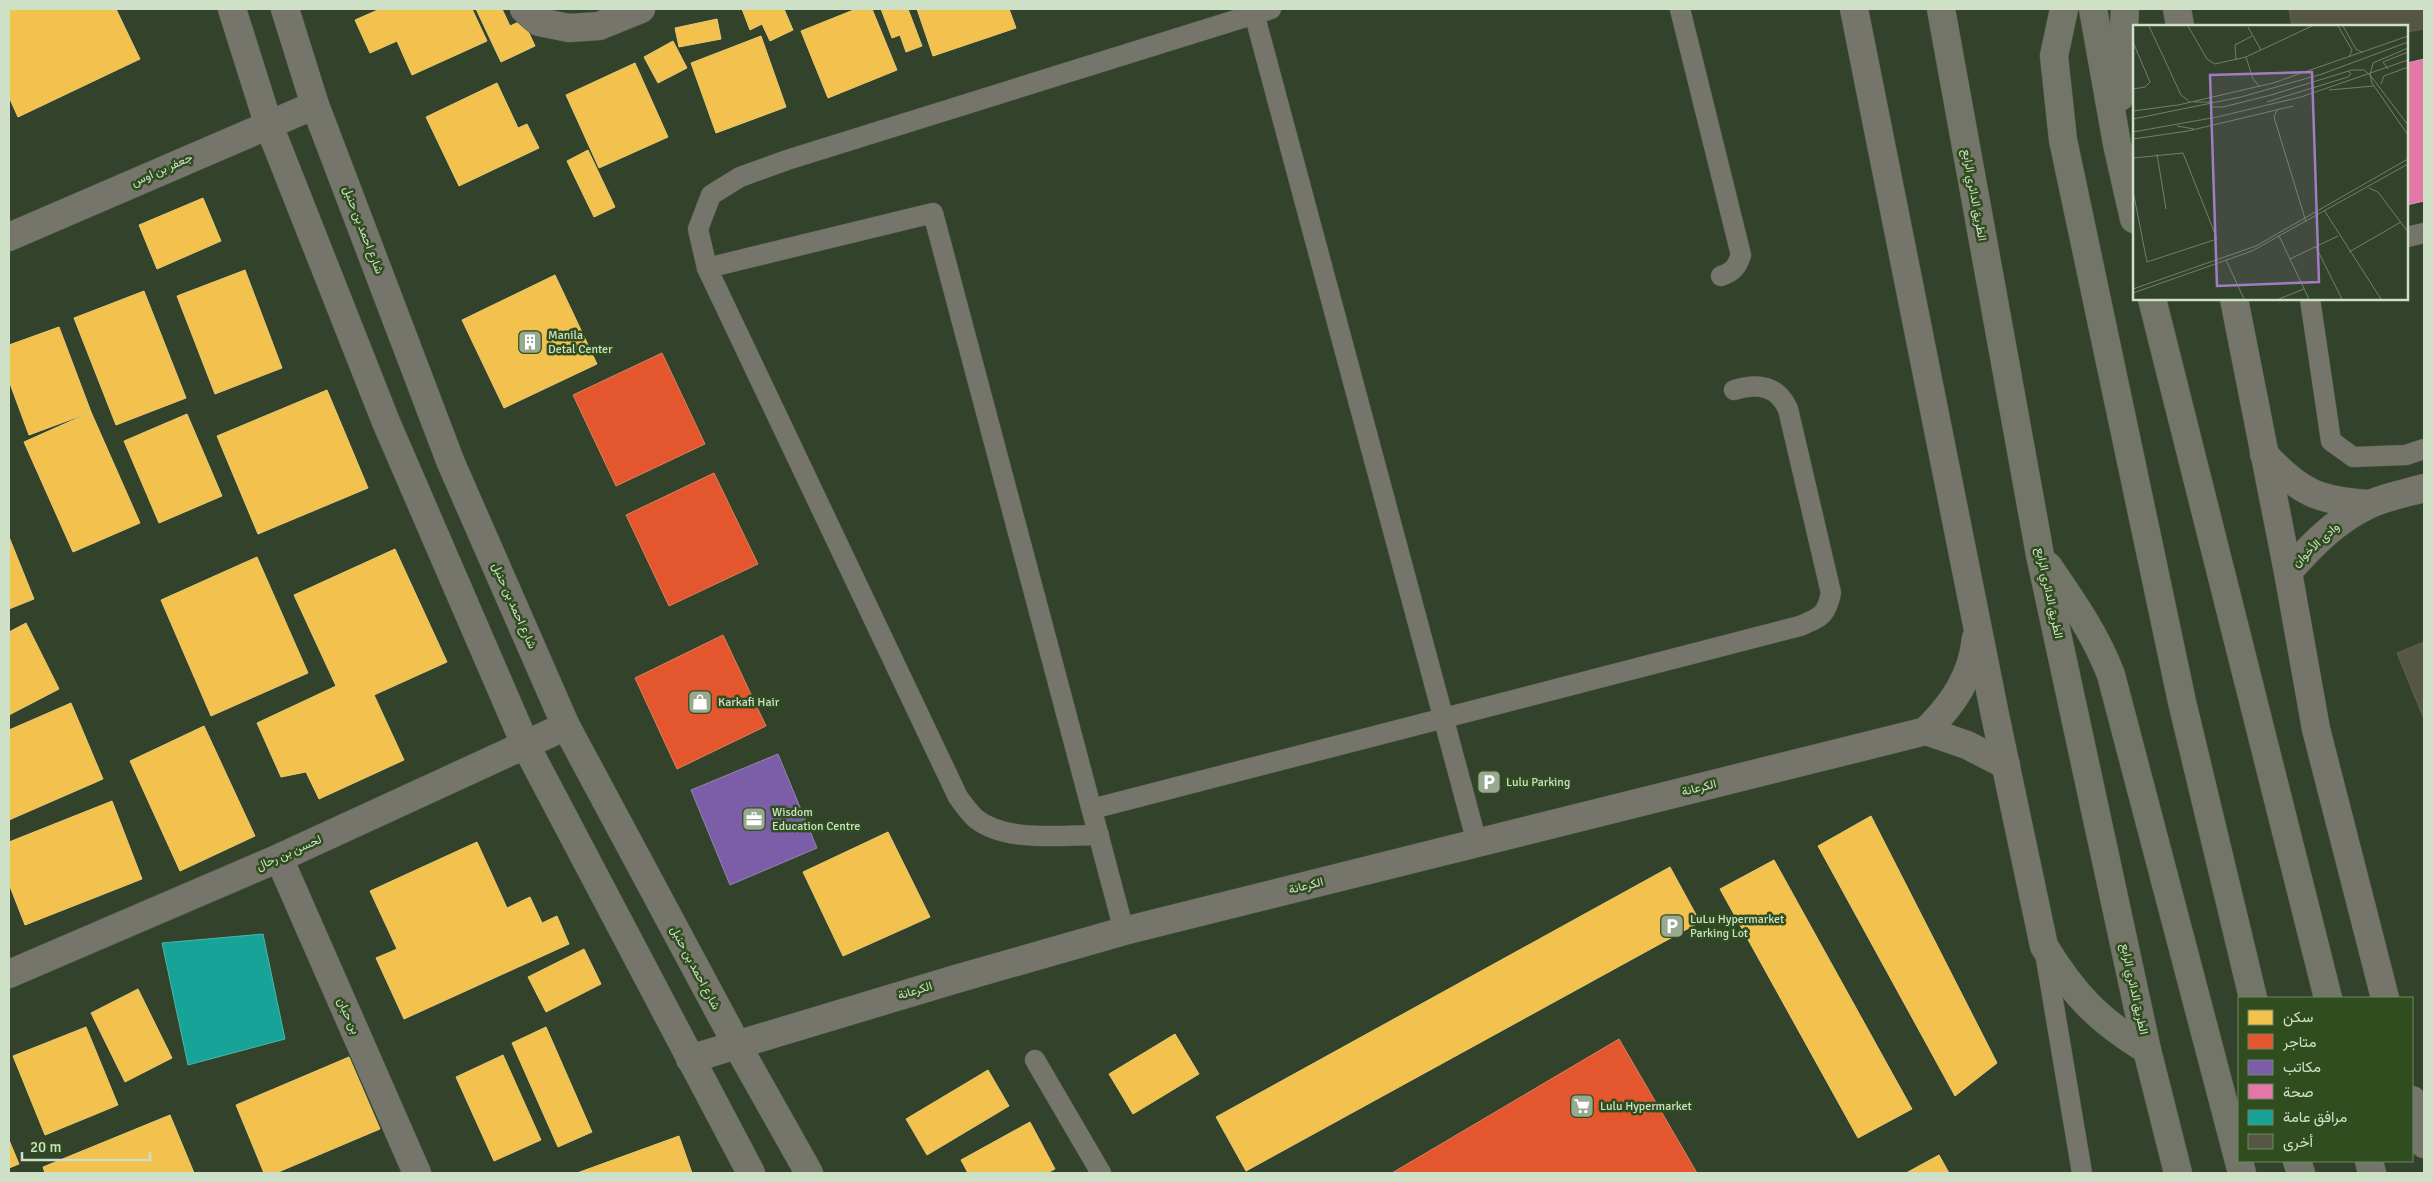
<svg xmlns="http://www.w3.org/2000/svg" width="2433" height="1182" viewBox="0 0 2433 1182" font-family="Signika,Vazirmatn,sans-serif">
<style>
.homes{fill:#f2c14e;stroke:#e7ca72}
.shops{fill:#e4572e;stroke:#dd805c}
.offices{fill:#7b5ea7;stroke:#9485b0}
.health{fill:#e377a8;stroke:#dd96b1}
.public{fill:#17a398;stroke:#4eb5a6}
.building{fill:#555742;stroke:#60624c}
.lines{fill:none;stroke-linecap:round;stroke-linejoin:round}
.service-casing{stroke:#505d49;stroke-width:21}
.minor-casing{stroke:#505d49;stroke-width:29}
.primary-casing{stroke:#505d49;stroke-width:29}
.service{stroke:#76756c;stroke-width:20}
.minor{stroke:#76756c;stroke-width:28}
.primary{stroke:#737568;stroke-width:28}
.labels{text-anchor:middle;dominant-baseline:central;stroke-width:5;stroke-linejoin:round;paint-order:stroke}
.street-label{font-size:12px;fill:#cee0c6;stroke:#304d20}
.poi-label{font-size:12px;fill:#cee0c6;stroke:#304d20;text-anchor:start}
.inset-road{fill:none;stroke:#718168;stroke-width:1}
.view{fill:#a07dc2;fill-opacity:0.15;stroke:#a07dc2;stroke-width:2.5}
.inset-edge{fill:none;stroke:#cee0c6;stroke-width:2.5}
</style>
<rect width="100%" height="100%" fill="#33422a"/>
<g class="homes">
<path d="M9,9H116L140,59L18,117L9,97Z"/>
<path d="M380,9H472L487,41L412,75L397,41L370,53L355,20Z"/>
<path d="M476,9H502L510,26L523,20L535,46L501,62Z"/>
<path d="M742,9H784L793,30L770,41L762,24L750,30Z"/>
<path d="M856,9H872L897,70L828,98L801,31Z"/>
<path d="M881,9H908L922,46L906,52L900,35L892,38Z"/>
<path d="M917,9H1009L1016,28L933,56Z"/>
<path d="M717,19L721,39L679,47L675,28Z"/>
<path d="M761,36L786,107L716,133L691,63Z"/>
<path d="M673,41L687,68L658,83L644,57Z"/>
<path d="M635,63L668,137L599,168L566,95Z"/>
<path d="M497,83L518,128L527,124L539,148L459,186L426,117Z"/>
<path d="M588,150L615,207L594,217L567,161Z"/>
<path d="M203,198L221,241L157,269L139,225Z"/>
<path d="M245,270L282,368L215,394L177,296Z"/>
<path d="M555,275L597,364L504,408L462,320Z"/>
<path d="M144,291L186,398L116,425L74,318Z"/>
<path d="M59,327L91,412L29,435L9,381V345Z"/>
<path d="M327,390L368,488L258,534L217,436Z"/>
<path d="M91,412L140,523L73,552L24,442Z"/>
<path d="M187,414L222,496L159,523L124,441Z"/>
<path d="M9,537L34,599L9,609Z"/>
<path d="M395,549L447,662L374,695L404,760L319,799L306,772L281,777L257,723L336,686L294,595Z"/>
<path d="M257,557L308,673L211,716L161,600Z"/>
<path d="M26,623L59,689L9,715V632Z"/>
<path d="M71,703L103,779L9,820V730Z"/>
<path d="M204,726L255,836L180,871L130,761Z"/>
<path d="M112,801L142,879L25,925L9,884V842Z"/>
<path d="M1871,816L1997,1063L1955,1096L1818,846Z"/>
<path d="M888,832L930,917L843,956L803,872Z"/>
<path d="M477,842L507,908L530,897L542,923L557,916L569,944L404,1019L376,958L397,949L370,891Z"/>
<path d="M1774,860L1912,1109L1858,1138L1720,889Z"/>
<path d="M1670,867L1700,922L1246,1171L1216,1117Z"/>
<path d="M584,949L601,984L546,1012L528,977Z"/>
<path d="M138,989L172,1058L125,1082L91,1013Z"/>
<path d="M86,1027L118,1105L45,1135L13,1056Z"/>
<path d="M546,1027L592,1132L558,1147L512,1043Z"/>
<path d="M1175,1034L1199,1074L1133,1114L1109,1074Z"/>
<path d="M503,1055L541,1140L494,1161L456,1077Z"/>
<path d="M349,1057L380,1129L276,1173H264L236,1105Z"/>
<path d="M988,1070L1009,1106L927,1155L906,1119Z"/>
<path d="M170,1115L194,1173H45L43,1167Z"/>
<path d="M1030,1122L1055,1169L1047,1173H968L961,1160Z"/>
<path d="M679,1136L692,1173H577Z"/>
<path d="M9,1140L19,1164L9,1168Z"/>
<path d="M1939,1155L1949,1173H1906Z"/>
</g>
<g class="shops">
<path d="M662,353L705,444L616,486L573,395Z"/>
<path d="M714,473L758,564L669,606L626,515Z"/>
<path d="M723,635L766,726L677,769L635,678Z"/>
<path d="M1619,1039L1697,1173H1392Z"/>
</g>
<path class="offices" d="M778,754L817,848L730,885L691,790Z"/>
<path class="health" d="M2424,59V201L2407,205V63Z"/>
<path class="public" d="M263,934L285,1039L188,1065L162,943Z"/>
<g class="building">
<path d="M2289,9H2424V29L2407,32V26H2292Z"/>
<path d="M2424,642V719L2397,653Z"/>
</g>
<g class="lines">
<g class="service-casing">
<g id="service">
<path d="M1680,9L1741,255C1737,267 1733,272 1721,276"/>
<path d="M1254,13L1477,843"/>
<path d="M2407,237L2424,233"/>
<path d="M707,268L698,229L711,195L740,177L787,160L1271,9"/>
<path d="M2310,299L2331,441L2353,457L2406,455L2424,449"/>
<path d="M1092,809L1800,626C1821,617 1826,616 1831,593L1788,409C1777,385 1757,383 1734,390"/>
<path d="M1099,835C1062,835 1005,843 975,818C969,812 963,804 958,797L707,268L933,213L1124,931"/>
<path d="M2045,953L2082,1173"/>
<path d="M1035,1060L1101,1173"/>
</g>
</g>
<g class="minor-casing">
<g id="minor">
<path d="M232,9L268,123L386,422L525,744L751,1173"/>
<path d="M285,9L315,105L451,463L566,726L737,1045L809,1173"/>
<path d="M524,9L539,22L569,28L599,26L641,9"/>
<path d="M1854,9L1995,715L2044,946"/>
<path d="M2177,9L2180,26"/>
<path d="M9,237L315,105"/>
<path d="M2234,299L2288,572L2316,729L2385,998"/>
<path d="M2264,454C2299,492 2318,501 2369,504"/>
<path d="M2288,572C2311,546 2336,520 2368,505C2385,497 2406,493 2424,488"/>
<path d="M1926,731C1953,704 1972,677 1976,638"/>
<path d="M279,858L417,1173"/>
<path d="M9,974L279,858L566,726"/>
<path d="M690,1059L956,979L1124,931L1926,731L1967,745L2006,765"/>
<path d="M2412,1100L2424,1144"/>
</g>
</g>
<g class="primary-casing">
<g id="primary">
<path d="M1941,9L2040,555L2147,1050L2178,1173"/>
<path d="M2064,9L2054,56L2063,140L2182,702L2253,998"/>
<path d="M2093,9L2117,144L2134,219"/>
<path d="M2120,97L2125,9"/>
<path d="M2152,299L2328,998"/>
<path d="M2048,566C2072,601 2096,635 2111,675L2242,1173"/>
<path d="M2044,946C2074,995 2098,1020 2147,1050"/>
<path d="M2297,1161L2301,1173"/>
<path d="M2369,1161L2372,1173"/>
</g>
</g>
<use href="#service" class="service"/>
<use href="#minor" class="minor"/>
<use href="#primary" class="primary"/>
</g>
<defs>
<g id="building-square" transform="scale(1.25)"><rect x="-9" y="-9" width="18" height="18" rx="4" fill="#98a98f" stroke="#304d20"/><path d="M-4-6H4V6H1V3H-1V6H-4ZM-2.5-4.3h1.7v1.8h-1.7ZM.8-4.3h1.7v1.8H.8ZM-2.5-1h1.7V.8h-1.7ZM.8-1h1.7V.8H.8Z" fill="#fff"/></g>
<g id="shop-square" transform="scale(1.25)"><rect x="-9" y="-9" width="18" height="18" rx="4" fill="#98a98f" stroke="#304d20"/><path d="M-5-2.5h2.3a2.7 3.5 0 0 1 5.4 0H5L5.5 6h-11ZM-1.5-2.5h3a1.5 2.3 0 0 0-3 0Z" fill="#fff"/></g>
<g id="parking-square" transform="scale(1.25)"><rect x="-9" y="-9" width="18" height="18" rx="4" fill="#98a98f" stroke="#304d20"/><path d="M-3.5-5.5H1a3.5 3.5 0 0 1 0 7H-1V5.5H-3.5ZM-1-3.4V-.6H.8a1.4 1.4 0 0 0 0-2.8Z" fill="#fff"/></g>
<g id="office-square" transform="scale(1.25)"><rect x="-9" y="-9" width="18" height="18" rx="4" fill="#98a98f" stroke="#304d20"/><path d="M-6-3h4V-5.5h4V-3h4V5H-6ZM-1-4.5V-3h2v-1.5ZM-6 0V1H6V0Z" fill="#fff"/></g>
<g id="supermarket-square" transform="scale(1.25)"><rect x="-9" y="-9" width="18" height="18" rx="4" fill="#98a98f" stroke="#304d20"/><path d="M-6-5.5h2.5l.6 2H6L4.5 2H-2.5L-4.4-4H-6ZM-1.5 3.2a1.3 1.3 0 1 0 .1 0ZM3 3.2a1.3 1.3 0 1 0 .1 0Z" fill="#fff"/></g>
</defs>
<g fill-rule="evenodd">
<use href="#building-square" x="530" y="342"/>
<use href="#shop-square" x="700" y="702"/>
<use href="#parking-square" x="1489" y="782"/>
<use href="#office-square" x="754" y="819"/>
<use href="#parking-square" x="1672" y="926"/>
<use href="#supermarket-square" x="1582" y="1106"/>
</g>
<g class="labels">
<g class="street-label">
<text transform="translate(162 170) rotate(-24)">جعفر بن اوس</text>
<text transform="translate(1974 195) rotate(80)">الطريق الدائري الرابع</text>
<text transform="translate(363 230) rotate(69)">شارع احمد بن حنبل</text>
<text transform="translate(2316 545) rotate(-43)">وادى الأخوان</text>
<text transform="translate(2049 593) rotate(78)">الطريق الدائري الرابع</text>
<text transform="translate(514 606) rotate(66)">شارع احمد بن حنبل</text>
<text transform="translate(1699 788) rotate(-14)">الكرعانة</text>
<text transform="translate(289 853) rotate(-24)">لحسن بن رحال</text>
<text transform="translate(1306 886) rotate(-14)">الكرعانة</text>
<text transform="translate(695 968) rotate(62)">شارع احمد بن حنبل</text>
<text transform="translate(2134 989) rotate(78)">الطريق الدائري الرابع</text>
<text transform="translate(915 991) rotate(-17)">الكرعانة</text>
<text transform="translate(348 1016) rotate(66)">بن حبان</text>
</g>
<g class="poi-label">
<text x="548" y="335">Manila<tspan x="548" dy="14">Detal Center</tspan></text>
<text x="718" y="702">Karkafi Hair</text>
<text x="1506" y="782">Lulu Parking</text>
<text x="772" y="812">Wisdom<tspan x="772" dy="14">Education Centre</tspan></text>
<text x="1690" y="919">LuLu Hypermarket<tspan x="1690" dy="14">Parking Lot</tspan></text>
<text x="1600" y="1106">Lulu Hypermarket</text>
</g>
</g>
<g transform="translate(2133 25)">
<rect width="275" height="275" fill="#33422a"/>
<path class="inset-road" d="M16,1L48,70L57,77M55,1L74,34L82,39L113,32L179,1M205,1L219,25L216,32M210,1L223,24L230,28M115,2L128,25M0,17L17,57L12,62L0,64M113,32L120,54L126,61M103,35L102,20L119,11M255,44L250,37L275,27M237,50L239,58L275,110M237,50L275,100M237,50L240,38L275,23M248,59L251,51L275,42M196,65L241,61M60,77H80M134,77L215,52L218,49L215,46M77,82H90L138,70L219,45H231L237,50M144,85L141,92L173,197M0,86L45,80L140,58L275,11M0,94L108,72L189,49L275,17M44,101L61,104M0,107L84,92L168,72L275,35M0,114L55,106L160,81M24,129L33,184M0,133L50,128L84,214L14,237L0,166M236,163L245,167L275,207M191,185L248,274M146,211L176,274M183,222L209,274M216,227L268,197M157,234L205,211M93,235L111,274M0,264L123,221L275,134M0,268L119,226L275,139M146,274L171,264"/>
<path class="view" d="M179,47L186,257L84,261L77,50Z"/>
<rect width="275" height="275" class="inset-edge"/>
</g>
<rect width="2433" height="1182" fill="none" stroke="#cee0c6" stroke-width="20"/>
<rect x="2238" y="997" width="175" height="165" fill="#304d20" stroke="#6f8862"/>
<rect x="2248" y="1010" width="25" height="15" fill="#f2c14e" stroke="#6f8862"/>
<text x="2283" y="1022" font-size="15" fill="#cee0c6">سكن</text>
<rect x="2248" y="1034" width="25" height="15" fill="#e4572e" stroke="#6f8862"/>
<text x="2283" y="1047" font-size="15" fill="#cee0c6">متاجر</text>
<rect x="2248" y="1060" width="25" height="15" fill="#7b5ea7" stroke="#6f8862"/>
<text x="2283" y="1072" font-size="15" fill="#cee0c6">مكاتب</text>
<rect x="2248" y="1084" width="25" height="15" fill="#e377a8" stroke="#6f8862"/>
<text x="2283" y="1097" font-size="15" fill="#cee0c6">صحة</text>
<rect x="2248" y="1110" width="25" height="15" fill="#17a398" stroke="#6f8862"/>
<text x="2283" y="1122" font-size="15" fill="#cee0c6">مرافق عامة</text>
<rect x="2248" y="1134" width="25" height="15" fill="#555742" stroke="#6f8862"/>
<text x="2283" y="1147" font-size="15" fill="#cee0c6">أخرى</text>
<path d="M22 1152v8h128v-8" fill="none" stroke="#cee0c6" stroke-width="2.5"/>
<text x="30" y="1152" font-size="15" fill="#cee0c6" stroke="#304d20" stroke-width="4" paint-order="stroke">20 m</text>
</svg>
